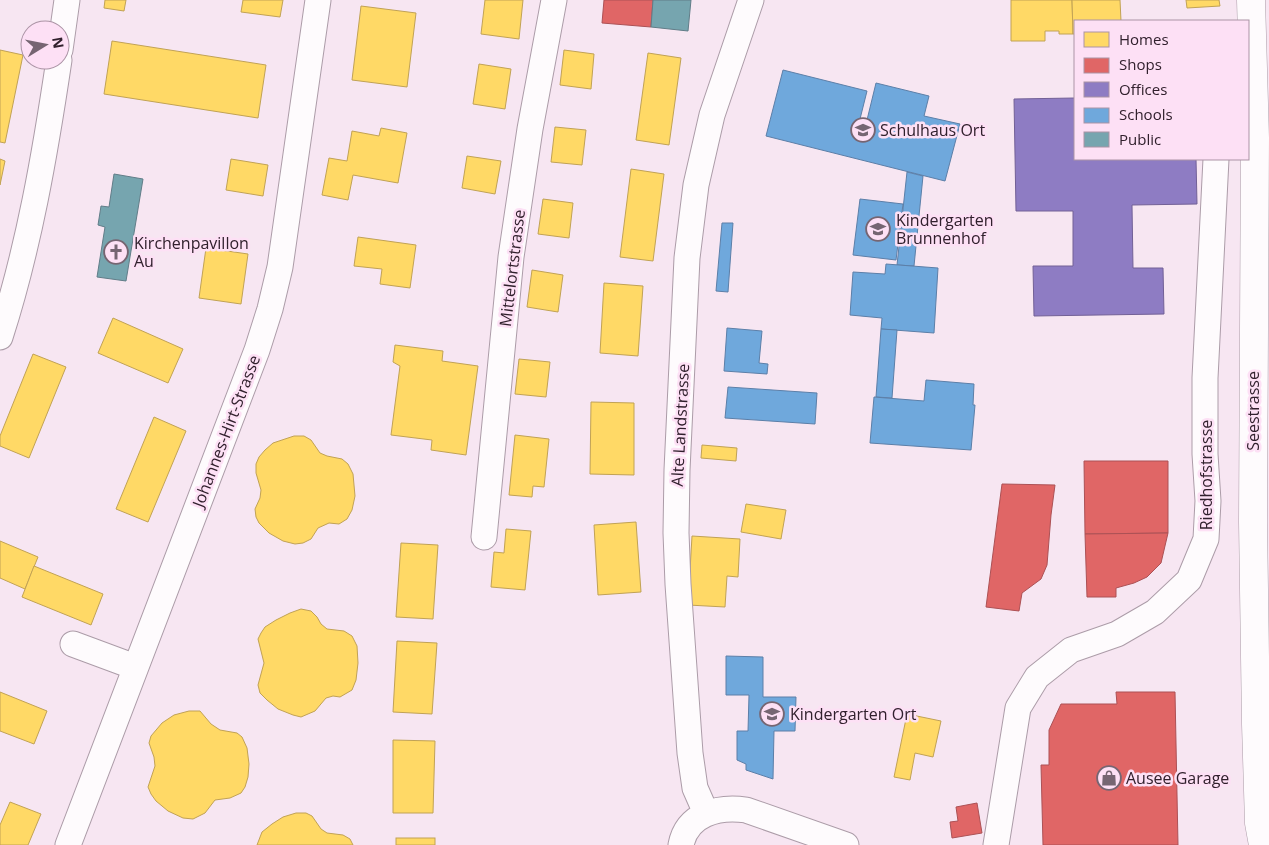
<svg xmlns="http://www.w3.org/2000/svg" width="1269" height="845" viewBox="0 0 1269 845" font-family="'Open Sans',sans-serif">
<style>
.homes{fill:#ffd966;stroke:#c1a255}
.shops{fill:#e06666;stroke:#ac5155}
.offices{fill:#8e7cc3;stroke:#726096}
.schools{fill:#6fa8dc;stroke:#5c7fa8}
.public{fill:#76a5af;stroke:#617d88}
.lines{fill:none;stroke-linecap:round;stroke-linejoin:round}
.minor-casing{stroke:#ac9ca8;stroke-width:27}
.major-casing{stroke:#ac9ca8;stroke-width:29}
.minor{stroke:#fefbfd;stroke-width:25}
.major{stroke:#fefbfd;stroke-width:28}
.labels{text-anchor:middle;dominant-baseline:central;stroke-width:5;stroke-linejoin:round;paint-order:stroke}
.poi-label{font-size:16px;fill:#31202d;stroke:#fde0f5;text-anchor:start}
.street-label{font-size:16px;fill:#31202d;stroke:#fde0f5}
</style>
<rect width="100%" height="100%" fill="#f7e6f2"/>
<g class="homes">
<path d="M105,0H126L124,11L104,8Z"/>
<path d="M243,0H283L280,17L241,12Z"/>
<path d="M485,0H523L519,39L481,34Z"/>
<path d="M1011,0H1072L1073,34H1059V31H1045V41H1011Z"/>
<path d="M1072,0H1120L1121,21H1075V34H1073Z"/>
<path d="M1186,0H1219L1220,6L1187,8Z"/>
<path d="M361,6L416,13L407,87L352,80Z"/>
<path d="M112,41L266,65L258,118L104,94Z"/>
<path d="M0,50L23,55L5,143L0,142Z"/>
<path d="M564,50L594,54L591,89L560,85Z"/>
<path d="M648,53L681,58L669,145L636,140Z"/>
<path d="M479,64L511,69L505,109L473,104Z"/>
<path d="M555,127L586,130L582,165L551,162Z"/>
<path d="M381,128L407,133L398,183L353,175L348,200L322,195L329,158L347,161L352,131L379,136Z"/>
<path d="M467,156L501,161L495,194L462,188Z"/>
<path d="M0,159L5,161L0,185Z"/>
<path d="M231,159L268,165L263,196L226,190Z"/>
<path d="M631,169L664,174L653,261L620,257Z"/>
<path d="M543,199L573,203L569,238L538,234Z"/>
<path d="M358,237L416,245L410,288L380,284L382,269L354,266Z"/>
<path d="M206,248L248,254L241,304L199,298Z"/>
<path d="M532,270L563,275L558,312L527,307Z"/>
<path d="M604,283L643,286L638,356L600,353Z"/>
<path d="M113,318L183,349L168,383L98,353Z"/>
<path d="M395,345L443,351L442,361L478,366L466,455L431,450L432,440L391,435L400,366L393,362Z"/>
<path d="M33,354L66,367L29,458L0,446V436Z"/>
<path d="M519,359L550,362L546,397L515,394Z"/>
<path d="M591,402L634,403V475L590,474Z"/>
<path d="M154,417L186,431L148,522L116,509Z"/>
<path d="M515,435L549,439L544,487L533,486L532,497L509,495Z"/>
<path d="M294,436H304L311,440L320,453L327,456L342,459L348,464L353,474L355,496L352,510L347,519L339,524L329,523L318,528L311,539L303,543L295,544L283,541L269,533L259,523L256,517L255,509L260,498L261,490L256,473V464L259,457L265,450L273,443Z"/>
<path d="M702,445L737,448L736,461L701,458Z"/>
<path d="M746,504L786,510L781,539L741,532Z"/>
<path d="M636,522L641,592L598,595L594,525Z"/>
<path d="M506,529L531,531L525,590L491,587L494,552L504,553Z"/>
<path d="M692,536L740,539L738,577L727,576L725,607L688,605Z"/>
<path d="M0,541L38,557L25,589L0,578Z"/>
<path d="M401,543L438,545L433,619L396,617Z"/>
<path d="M34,566L103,594L91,625L22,597Z"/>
<path d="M301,609L311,611L317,617L321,624L327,629L344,631L352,636L357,646L358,663L356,680L352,690L340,697L333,696L326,698L315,711L301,717L293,715L278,709L267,700L260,693L258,685L264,663L258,639L261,633L265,627L276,620L290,613Z"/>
<path d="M397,641L437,643L432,714L393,712Z"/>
<path d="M0,692L47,711L34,744L0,731Z"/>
<path d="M189,711H200L211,724L220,730L237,733L242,737L247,748L249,764L248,777L245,787L241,793L230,798L215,800L205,813L193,819L183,818L168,811L156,801L151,794L148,787L155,766L154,757L149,743L151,736L162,723L174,715Z"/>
<path d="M907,714L941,721L933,757L915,753L910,780L894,777Z"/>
<path d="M393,740L435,741L433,813H393Z"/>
<path d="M10,802L41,814L28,845H0V825Z"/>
<path d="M296,813H306L312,816L321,829L327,833L343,835L350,839L353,845H257L262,832L272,824L283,817Z"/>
<rect x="396" y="838" width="39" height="7"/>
</g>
<g class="shops">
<path d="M604,0H653L651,27L602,23Z"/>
<path d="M1084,461H1168V533L1085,534Z"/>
<path d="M1002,484L1055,485L1051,515L1047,565L1041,579L1022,593L1019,611L986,607Z"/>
<path d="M1168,533L1161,563L1147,577L1134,583L1116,588V597H1087L1085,534Z"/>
<path d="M1116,692H1175L1178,845H1043L1041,765H1049V730L1061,704H1117Z"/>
<path d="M977,803L982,833L952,838L950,822L958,821L956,807Z"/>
</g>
<path class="offices" d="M1075,98V159H1196L1197,204L1132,205L1133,268H1163L1164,314L1034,316L1033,266H1073V211H1016L1014,99Z"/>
<g class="schools">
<path d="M783,70L867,91L860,119L867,120L876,83L929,96L924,116L960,124L945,181L766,136Z"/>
<path d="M907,172L923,176L914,266L897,265Z"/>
<path d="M860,199L903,204L896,260L853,255Z"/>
<path d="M722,223H733L728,292L716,291Z"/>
<path d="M886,264L938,268L934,333L881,329L882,318L850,315L853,272L885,274Z"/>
<path d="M727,328L762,331L759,363L768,364L767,374L724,371Z"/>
<path d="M881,329L897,330L892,398L876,397Z"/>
<path d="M926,380L974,384L973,405H975L971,450L870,443L874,397L924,401Z"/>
<path d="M728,387L817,393L815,424L725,418Z"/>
<path d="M726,656L763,657V697H796L795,731H774L773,779L746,770V764L737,760V731H748L749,695H726Z"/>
</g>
<g class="public">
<path d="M653,0H691L688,31L651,27Z"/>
<path d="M114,174L143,179L126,281L97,277L105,227L98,225L101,206L109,207Z"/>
</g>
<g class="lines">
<g class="minor-casing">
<g id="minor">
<path d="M60,50L67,0"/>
<path d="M0,337C29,247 45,154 59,60"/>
<path d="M484,537L511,257L530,129L554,0"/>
<path d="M73,644L135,667"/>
<path d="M706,813L695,788L690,753L678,584L676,533L677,470L687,258L696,185L712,115L751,0"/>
<path d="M68,845L257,350L270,309L280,267L318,0"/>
<path d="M681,845C687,814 718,806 746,810L846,845"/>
<path d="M996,845L1018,708L1037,677L1071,650L1117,634L1155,612L1189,580L1206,539L1208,501L1205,454V378L1216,159"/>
</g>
</g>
<g class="major-casing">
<path id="major" d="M1251,0L1255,138L1253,522L1256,724L1259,823L1263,845"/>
</g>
<use href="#minor" class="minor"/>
<use href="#major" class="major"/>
</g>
<defs>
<g id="school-ring" transform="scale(1.25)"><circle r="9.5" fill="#fde0f5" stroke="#766572" stroke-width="1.5"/><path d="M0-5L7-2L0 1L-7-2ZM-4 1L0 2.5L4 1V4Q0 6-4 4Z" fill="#766572"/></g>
<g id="church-ring" transform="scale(1.25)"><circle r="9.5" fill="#fde0f5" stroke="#766572" stroke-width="1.5"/><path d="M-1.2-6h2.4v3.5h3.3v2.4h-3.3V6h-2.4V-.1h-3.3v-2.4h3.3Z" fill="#766572"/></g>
<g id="shop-ring" transform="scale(1.25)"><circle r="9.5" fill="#fde0f5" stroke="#766572" stroke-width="1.5"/><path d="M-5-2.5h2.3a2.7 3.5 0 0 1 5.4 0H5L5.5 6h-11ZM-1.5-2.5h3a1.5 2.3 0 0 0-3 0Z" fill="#766572"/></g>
</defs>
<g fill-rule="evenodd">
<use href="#school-ring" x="863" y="130"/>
<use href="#school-ring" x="878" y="229"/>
<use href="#church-ring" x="116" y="252"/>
<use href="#school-ring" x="772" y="714"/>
<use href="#shop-ring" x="1109" y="778"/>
</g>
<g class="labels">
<g class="poi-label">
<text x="880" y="130">Schulhaus Ort</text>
<text x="896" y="220">Kindergarten<tspan x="896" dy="18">Brunnenhof</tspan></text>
<text x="134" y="243">Kirchenpavillon<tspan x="134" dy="18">Au</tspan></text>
<text x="790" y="714">Kindergarten Ort</text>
<text x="1126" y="778">Ausee Garage</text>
</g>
<g class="street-label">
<text transform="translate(512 268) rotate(-83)">Mittelortstrasse</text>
<text transform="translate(1253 411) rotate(-90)">Seestrasse</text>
<text transform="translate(680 425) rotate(-87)">Alte Landstrasse</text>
<text transform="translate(226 431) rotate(-69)">Johannes-Hirt-Strasse</text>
<text transform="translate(1206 475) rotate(-90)">Riedhofstrasse</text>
</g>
</g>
<rect x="1074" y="20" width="175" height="140" fill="#fde0f5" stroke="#ab93a5"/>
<rect x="1084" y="32" width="25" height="15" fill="#ffd966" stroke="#ab93a5"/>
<text x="1119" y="45" font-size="15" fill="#31202d">Homes</text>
<rect x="1084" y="58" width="25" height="15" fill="#e06666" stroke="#ab93a5"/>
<text x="1119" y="70" font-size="15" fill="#31202d">Shops</text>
<rect x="1084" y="82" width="25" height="15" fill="#8e7cc3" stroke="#ab93a5"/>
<text x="1119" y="95" font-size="15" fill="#31202d">Offices</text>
<rect x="1084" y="108" width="25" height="15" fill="#6fa8dc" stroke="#ab93a5"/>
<text x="1119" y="120" font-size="15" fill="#31202d">Schools</text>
<rect x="1084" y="132" width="25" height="15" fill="#76a5af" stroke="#ab93a5"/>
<text x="1119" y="145" font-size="15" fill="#31202d">Public</text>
<g transform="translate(45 45) rotate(80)"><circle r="24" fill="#fde0f5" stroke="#ab93a5"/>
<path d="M0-4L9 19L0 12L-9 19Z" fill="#766572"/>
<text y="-8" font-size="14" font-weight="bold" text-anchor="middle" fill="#31202d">N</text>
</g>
</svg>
